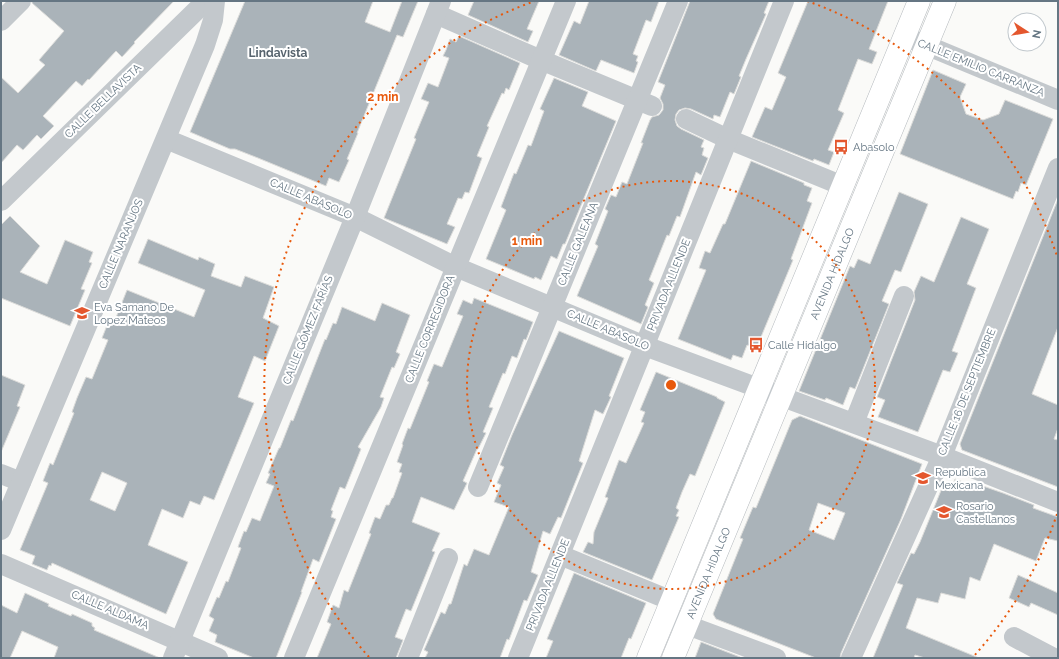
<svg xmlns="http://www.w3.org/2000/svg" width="1059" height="659" viewBox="0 0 1059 659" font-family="Raleway,sans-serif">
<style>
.building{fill:#aab3b9;stroke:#dcdcda;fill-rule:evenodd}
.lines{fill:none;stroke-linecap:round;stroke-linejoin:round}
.major-casing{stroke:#b5babe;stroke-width:23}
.minor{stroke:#c3c8cc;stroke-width:20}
.major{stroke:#fff;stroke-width:22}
.ring{fill:none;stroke:#e8590c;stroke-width:2;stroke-dasharray:2 4}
.labels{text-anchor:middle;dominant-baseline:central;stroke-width:4;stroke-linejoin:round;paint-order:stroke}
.street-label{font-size:11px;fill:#657683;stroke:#fff}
.poi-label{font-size:11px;fill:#657683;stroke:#fff;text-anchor:start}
.neighbourhood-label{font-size:12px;font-weight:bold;fill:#57646e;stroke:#fff}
.centre{fill:#e8590c;stroke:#fff;stroke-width:2}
.ring-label{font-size:12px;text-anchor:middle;font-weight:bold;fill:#e8590c;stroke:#fff;stroke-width:4;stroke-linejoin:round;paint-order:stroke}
</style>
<rect width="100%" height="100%" fill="#fafaf8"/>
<g class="building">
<path d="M32,1H174L134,42L135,43L122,57L116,51L89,80L88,79L82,86L76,81L43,116L54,126L41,139L37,135L23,150L17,145L1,163V77L18,93L45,65L39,60L64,31L32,3Z"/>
<path d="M245,1H373L365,22L390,32L402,1H418L403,37L397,35L357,133H358L347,159L349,160L339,182L329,178L326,186L258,158L235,149H230L190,132Z"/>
<path d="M474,1H539L527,29L533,31L528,42L468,15Z"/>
<path d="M589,1H659L651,22L646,20L633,54L638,56L636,61L638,62L634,73L601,60L596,71L559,55L574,21L580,24Z"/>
<path d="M690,1H769L764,13L766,14L746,59L739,76L741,77L734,94L730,92L720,117L714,115L713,119L691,109L685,108L679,110L676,114L675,120L677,126L681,129L704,140L701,147L704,148L702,155L708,158L701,175L696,172L680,217L677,216L669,236L667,235L649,280L654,283L645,305L648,307L641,324L577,296L598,246L595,244L608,211L605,209L611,195L616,197L622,182L627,184L643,143H641L650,120L652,117L659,115L663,110V104L660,98L665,85L658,82Z"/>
<path d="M808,1H888L869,49L877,52L872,64L858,59L838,110L844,113L828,150L834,152L829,165L814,159L813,161L752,137L765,107L772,110L786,77L778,73Z"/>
<path d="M459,36L520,63L509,90L506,88L504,94L502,93L487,126L489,127L477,156L482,158L469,193L465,192L462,199L458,198L447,224L455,227L447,244L384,218L416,139L414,138L429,102L421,99L428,83L438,87L449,58L443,56L446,50L450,39L456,42Z"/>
<path d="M933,70L966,84L960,97L966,114L983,120L999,114L1005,100L1053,119L1026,185L1021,183L1018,192L1016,191L1013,199L900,154Z"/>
<path d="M554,78L588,92L582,106L616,121L565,244H563L557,259L551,256L541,280L535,277L534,279L486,259L506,210L501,207L514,173L516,174L528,145L531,146L544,111L540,109Z"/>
<path d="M751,161L804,183V185L812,188L807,201L812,203L791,259L793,260L756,349L747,345L742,358L733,355L731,360L678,339L706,270L699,268L705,251L710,253L723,224H725Z"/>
<path d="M899,192L928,204L901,272L895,270L882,301L889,304L855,389L850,387L843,405L826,398L825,400L799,391L850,266L854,268L858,259L870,264Z"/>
<path d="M1058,199V327L1032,394L1058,405V428L1054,439L1058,440V487L962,450L960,444Z"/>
<path d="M10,216L40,246L20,272L47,284L65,240L93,252L89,262L92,263L81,289L85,290L70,326L1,298V225Z"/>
<path d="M961,217L989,229L967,284L976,288L952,351L958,353L950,372L943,370L918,432L878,417L885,400L877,397L915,300L914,292L921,276L934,282Z"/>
<path d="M148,239L198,260L199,257L215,264L211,276L241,287L245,276L274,287L263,318L279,326L265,361L254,356L238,397L254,403L214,500L204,496L200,505L190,501L183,518L162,509L148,545L188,562L166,614L52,563L51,566L49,565L47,570L32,564L35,556L20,550L48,483L43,481L50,463L53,465L74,413L72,412L77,398L86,377L92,379L108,340L102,338L108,323L113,325L127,290L194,317L205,290L138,263ZM102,472L127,483L115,511L90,500Z"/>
<path d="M474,298L533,322L526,340L524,339L517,358L512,356L505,374L503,373L489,407L493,408L483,432L486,433L478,449H477L463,481L467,483L454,510L421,497L412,522L440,533L432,551L435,552L411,611L406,609L395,637L403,640L396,658H317L331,624L327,622L333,605L339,608L344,590L348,592L371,534L369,533L375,517L380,519L386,505H389L392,498H393L402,473L399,472L402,464L397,462L403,445L402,444L408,428L410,429L429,382L427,381L434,364L442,367L463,316L457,314L463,300L472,304Z"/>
<path d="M382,303L410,315L396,352L400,354L394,368L392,367L380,397L384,398L381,407L358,447L361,449L345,489L340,487L331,510L333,511L331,517L336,519L319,562L313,559L301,592H302L276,658H254L215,642L217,635L209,631L214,619L209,616L217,597L219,598L226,581L228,582L241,548L238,547L244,531L246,532L252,518L260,521L274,486L266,483L270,474L268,473L279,448H280L291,420L293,421L325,339L326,340L333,323L336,324L342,307L375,321Z"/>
<path d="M559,331L624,358L609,396L611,397L603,414L595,410L579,461L583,463L561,518L558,517L550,534L543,531L531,572L538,575L527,601L524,600L509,640L507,639L500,658H425L428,652L424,650L441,612L445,614L449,604H451L464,564L467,566L474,549L489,555L509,507L494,502L501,485L497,483L504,467L500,465L512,435Z"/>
<path d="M656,372L717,397V398L725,402L695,476L690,474L682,492L676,508L679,510L676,516L679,517L652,580L583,552L588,542L593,544L594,532L608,498L605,497L619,460L626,463L644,423L641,422L645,412L640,410Z"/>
<path d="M1,375L25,385L17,406L20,407L1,452Z"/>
<path d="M800,416L922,464L901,519L841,653L840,658H816L716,619L713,614L743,539L740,538L753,507L756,508L792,420ZM818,503L845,513L834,540L809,530Z"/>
<path d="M955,479L979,488L980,485L1003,493L1034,505L1033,508L1058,517V541L1045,538L1036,561L994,544L980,581L970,577L965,599L941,593L938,603L917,598L906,628L979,658H925L915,655L914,658H873L903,585L897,583L911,553L914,554L920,542L942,488L950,491Z"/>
<path d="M574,573L646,603L631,639L629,638L621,658H546L553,641L547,639Z"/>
<path d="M1018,575L1058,593V615L1031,603L1029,607L1009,598Z"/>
<path d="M25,593L49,604L48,606L71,616L72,614L92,623V626L95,628L94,630L160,658H54L58,647L22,631L10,658H1V605L17,613Z"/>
<path d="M701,642L740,657L739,658H695Z"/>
</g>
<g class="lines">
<g class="major-casing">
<g id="major">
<path d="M648,658L919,1"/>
<path id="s1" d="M673,658L945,1"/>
</g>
</g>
<g class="minor">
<path d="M436,14L541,60L652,106"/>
<path d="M1,21L21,1"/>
<path d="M904,36L1058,100"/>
<path d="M686,119L728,139L843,186"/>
<path d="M166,139L355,217L456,267L645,346L942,456L1058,502"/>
<path d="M1,201L206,1"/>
<path d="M854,423L904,296"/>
<path d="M1,474L21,482"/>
<path d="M478,487L678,1"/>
<path d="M1,530L205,45L213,20L215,1"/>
<path d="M560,555L672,601"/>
<path d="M1,564L218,658"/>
<path d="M671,619L776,658"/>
<path d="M1014,637L1054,658"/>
<path d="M173,658L355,217L441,1"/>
<path d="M294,658L566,1"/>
<path d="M408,658L448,558"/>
<path d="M518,658L784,1"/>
<path d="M851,658L942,456L1058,168"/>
</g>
<use href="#major" class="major"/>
</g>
<g class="ring">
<circle cx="671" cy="385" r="204"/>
<path d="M1057 514A407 407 0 0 1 973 657M369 657A407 407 0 0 1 535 1M807 1A407 407 0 0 1 1057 256"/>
</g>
<defs>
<g id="bus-bare" transform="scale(1.2)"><path d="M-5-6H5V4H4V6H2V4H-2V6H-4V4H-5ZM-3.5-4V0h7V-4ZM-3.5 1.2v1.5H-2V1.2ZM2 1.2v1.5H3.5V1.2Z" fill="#e4572e" stroke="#fff" stroke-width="2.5" paint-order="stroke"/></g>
<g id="school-bare" transform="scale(1.2)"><path d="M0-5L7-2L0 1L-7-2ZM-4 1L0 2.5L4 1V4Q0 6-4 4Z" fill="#e4572e" stroke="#fff" stroke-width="2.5" paint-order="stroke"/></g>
</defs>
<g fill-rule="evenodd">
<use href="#bus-bare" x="841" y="147"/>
<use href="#school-bare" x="82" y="313"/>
<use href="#bus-bare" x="756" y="345"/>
<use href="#school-bare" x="923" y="478"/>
<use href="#school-bare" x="944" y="512"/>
</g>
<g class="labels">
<g class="street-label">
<text transform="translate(981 68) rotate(22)">CALLE EMILIO CARRANZA</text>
<text transform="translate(103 101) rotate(-44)">CALLE BELLAVISTA</text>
<text transform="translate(311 199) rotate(23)">CALLE ABASOLO</text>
<text transform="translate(121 244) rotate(-67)">CALLE NARANJOS</text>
<text transform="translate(578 244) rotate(-68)">CALLE GALEANA</text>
<text stroke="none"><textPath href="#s1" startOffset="416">AVENIDA HIDALGO</textPath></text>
<text transform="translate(669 285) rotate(-68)">PRIVADA ALLENDE</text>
<text transform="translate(430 329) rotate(-68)">CALLE CORREGIDORA</text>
<text transform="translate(308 330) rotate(-68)">CALLE GÓMEZ FARÍAS</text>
<text transform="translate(608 330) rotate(23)">CALLE ABASOLO</text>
<text transform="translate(967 392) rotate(-68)">CALLE 16 DE SEPTIEMBRE</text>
<text stroke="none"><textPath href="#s1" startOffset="92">AVENIDA HIDALGO</textPath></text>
<text transform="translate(548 585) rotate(-68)">PRIVADA ALLENDE</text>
<text transform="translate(110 610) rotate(23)">CALLE ALDAMA</text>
</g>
<g class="poi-label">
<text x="853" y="147">Abasolo</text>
<text x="94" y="307">Eva Samano De<tspan x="94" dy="13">Lopez Mateos</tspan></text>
<text x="768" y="345">Calle Hidalgo</text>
<text x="935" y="472">Republica<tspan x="935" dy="13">Mexicana</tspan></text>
<text x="956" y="506">Rosario<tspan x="956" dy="13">Castellanos</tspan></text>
</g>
<g class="neighbourhood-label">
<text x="278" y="53">Lindavista</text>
</g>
</g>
<circle cx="671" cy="385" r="6" class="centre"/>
<g class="ring-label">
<text x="383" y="101">2 min</text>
<text x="527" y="245">1 min</text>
</g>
<rect width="1059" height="659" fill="none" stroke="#657683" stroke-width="4"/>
<g transform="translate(1027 32) rotate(102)"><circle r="19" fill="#ffffff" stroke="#c1c8cd"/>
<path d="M0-3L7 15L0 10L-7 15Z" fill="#e4572e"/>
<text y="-6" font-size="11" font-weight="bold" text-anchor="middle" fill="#657683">N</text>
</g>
</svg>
